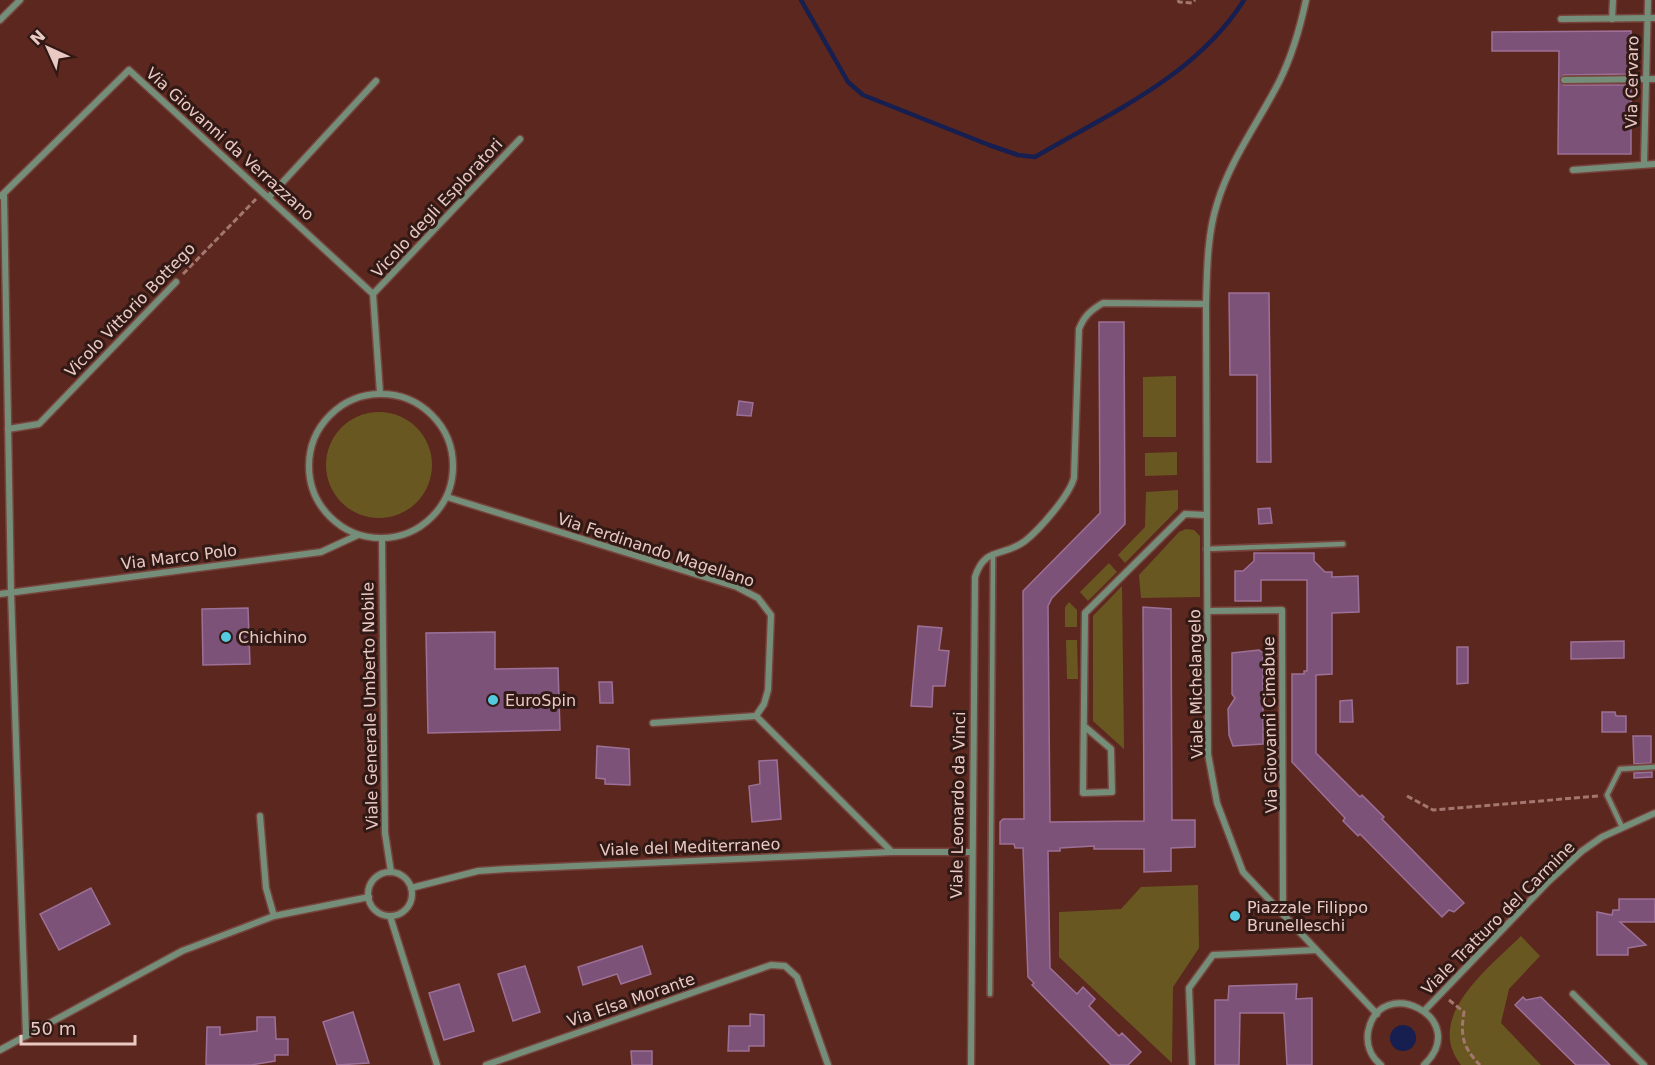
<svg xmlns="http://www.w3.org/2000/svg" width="1655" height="1065" viewBox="0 0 1655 1065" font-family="'DejaVu Sans',sans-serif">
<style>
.green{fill:#695722}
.water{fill:#161f50}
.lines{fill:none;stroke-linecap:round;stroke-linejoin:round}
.stream{stroke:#161f50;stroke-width:4.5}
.building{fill:#7d5278;stroke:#9d7097;stroke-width:1.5}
.lane-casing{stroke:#76443c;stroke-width:8}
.street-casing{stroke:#76443c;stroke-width:9}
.path{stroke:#a37770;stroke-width:3;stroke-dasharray:6 3;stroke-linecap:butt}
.lane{stroke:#758e7a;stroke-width:4.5}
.street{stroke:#758e7a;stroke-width:6}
.poi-dot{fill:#55cade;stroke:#311915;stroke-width:2}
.labels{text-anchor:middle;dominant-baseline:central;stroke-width:6;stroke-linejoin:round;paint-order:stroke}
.street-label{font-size:16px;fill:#ebc9c3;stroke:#311915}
.poi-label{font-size:16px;fill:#ebc9c3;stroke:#311915;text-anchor:start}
</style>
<rect width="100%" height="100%" fill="#5c271e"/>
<g class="green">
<path d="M1176,376V437H1143V377Z"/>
<circle cx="379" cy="465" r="53"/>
<path d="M1177,452V475L1145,476V453Z"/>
<path d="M1178,490V509L1125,563L1118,555L1145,527L1146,492Z"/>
<path d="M1186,529L1194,530L1200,536V597L1141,598L1139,575L1179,532Z"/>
<path d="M1109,563L1117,572L1088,601L1080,592Z"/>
<path d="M1122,586L1124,749L1093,721V616Z"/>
<path d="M1069,602L1077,610V627H1065V607Z"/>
<path d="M1066,640H1077L1078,679H1067Z"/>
<path d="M1198,885L1199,948L1173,987L1172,1063L1059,957V912L1121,909L1141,887Z"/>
<path d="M1521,936L1540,956L1509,989L1501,1023L1541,1065H1461C1423,1017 1490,967 1521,936Z"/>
</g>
<circle class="water" cx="1403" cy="1038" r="13"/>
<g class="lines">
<path class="stream" d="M801,0L848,82L863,95L989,145L1018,155L1035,157C1110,113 1196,76 1244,0"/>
</g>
<g class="building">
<path d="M1631,31V74L1564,75L1559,79L1564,85H1631V154H1558L1559,51H1492V32Z"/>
<path d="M1229,293H1269L1271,462H1257V375H1230Z"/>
<path d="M1099,322H1124L1125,524L1052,598L1048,606L1050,822L1144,821L1143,607L1171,609L1172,820H1195V847L1171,848V871L1144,872V849H1094V846L1060,848V851H1048L1050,968L1077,994L1083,987L1095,999L1089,1006L1119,1036L1122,1033L1141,1052L1128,1065H1111L1032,985L1034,983L1028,977L1023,848H1015L1014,844H1000V822L1003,819H1024L1023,591L1100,513Z"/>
<path d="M739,401L753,403L751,416L737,415Z"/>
<path d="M1270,508L1272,523L1259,524L1258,509Z"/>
<path d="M1254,553H1314V561L1325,572H1332V577L1358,576L1359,612L1332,613V674L1316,675V753L1360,797L1362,795L1384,817L1382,819L1464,903L1454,912L1449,910L1442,917L1360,834L1358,836L1343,821L1345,818L1292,762V674H1304V671H1307V580H1261V601H1235V571H1243L1254,561Z"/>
<path d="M248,608L250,664L203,665L202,609Z"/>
<path d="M918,626L942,628L939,650L949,651L945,686H933L932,707L911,706Z"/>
<path d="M495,632V669L558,668L560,730L428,733L426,633Z"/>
<path d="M1624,641V658L1571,659V642Z"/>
<path d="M1457,647H1468V683L1457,684Z"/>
<path d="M1259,650L1263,653V744L1233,746L1229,735L1228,709L1235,698L1232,694V653Z"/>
<path d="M599,682H612L613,703H600Z"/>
<path d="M1352,700L1353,722H1340V701Z"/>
<path d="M1602,712H1615L1616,716H1626V732H1602Z"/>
<path d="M1633,736H1651V763L1634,764Z"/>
<path d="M597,746L629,749L630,785L605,784V779L596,778Z"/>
<path d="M777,760L781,819L752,822L749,786L760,784L759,761Z"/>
<path d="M1652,772V777L1634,778V773Z"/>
<path d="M91,888L110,924L59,950L40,914Z"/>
<path d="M1619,899H1655V922H1620L1646,945L1628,948V955H1597V912L1612,915L1613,910H1619Z"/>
<path d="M642,946L651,974L621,984L617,974L583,985L578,967Z"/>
<path d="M525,966L540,1012L513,1021L498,974Z"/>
<path d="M459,984L474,1031L444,1040L429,993Z"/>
<path d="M1297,984L1296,999L1312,998V1065H1287L1284,1013H1240L1239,1065H1215V1000H1228L1229,986Z"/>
<path d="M1523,997L1526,1000L1541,997L1610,1065H1576L1515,1005Z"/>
<path d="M353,1012L369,1063L337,1065L323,1022Z"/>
<path d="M750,1014L764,1015V1046H749V1051H728L729,1026H750Z"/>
<path d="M257,1017H275L276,1039H288V1055H275V1061L251,1065H206L207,1027H220V1035L257,1031Z"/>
<path d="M631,1051H652V1065H632Z"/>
</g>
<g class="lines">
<g class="lane-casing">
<g id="lane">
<path d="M1206,549L1343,544"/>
<path d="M1622,827L1607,795L1620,769L1655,767"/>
<path d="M990,994L993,554"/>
</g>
</g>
<g class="street-casing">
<g id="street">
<path d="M1306,0C1300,28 1292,56 1279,82C1258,123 1230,160 1217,204C1207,235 1207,272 1206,304L1208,754L1217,803L1243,872L1377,1014"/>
<path d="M1561,19L1655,18"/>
<path d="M1612,19L1613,0"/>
<path d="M0,20L20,0"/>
<path d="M1564,80L1655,79"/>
<path d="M1644,164L1648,0"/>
<path d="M1573,170L1655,164"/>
<path d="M1,196L129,70L373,294L380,393"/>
<path d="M4,196L11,592L26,1036"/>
<path d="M269,197L376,81"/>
<path d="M373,294L520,139"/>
<circle cx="381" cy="466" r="72"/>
<path d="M8,429L39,424L176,282"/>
<path d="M447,497L737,587L758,598L771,615L768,690L764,704L756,716L892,852"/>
<path d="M382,539L385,833L391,872"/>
<path d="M0,594L321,552L358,535"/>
<path d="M1208,611L1282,610L1283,914"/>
<path d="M653,723L756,716"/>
<path d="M1084,726L1111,749L1112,792L1083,793L1085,613L1185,514L1206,515"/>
<path d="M260,816L266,888L274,916"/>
<circle cx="390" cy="894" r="22"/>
<path d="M411,888L478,871L507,869L892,852H971"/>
<path d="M390,916L437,1065"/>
<path d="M1573,994L1644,1065"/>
<path d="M1424,1011L1549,881L1582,851L1602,837L1655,813"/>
<path d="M0,1050L182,951L274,916L369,897"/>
<path d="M486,1065L771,965L785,966L797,977L828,1065"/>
<path d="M971,1065L975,577C985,546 1002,558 1025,541C1040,529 1069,496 1074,478L1079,329C1084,316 1091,310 1103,303L1206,304"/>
<path d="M1192,1065L1189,988L1213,955L1316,950"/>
<path d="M1381,1065C1371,1057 1366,1045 1368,1032C1379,972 1473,1018 1424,1065"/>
</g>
</g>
<g class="path">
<path d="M1178,0L1179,2L1192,3L1195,0"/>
<path d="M183,274L256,199"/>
<path d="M1407,796L1433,810L1599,796"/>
<path d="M1449,1000L1464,1012C1460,1036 1463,1048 1480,1065"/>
</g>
<use href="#lane" class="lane"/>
<use href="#street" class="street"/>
</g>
<g class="poi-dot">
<circle cx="226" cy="637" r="6"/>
<circle cx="493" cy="700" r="6"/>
<circle cx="1235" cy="916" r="6"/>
</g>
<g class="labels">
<g class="street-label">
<text transform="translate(1632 82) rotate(-89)">Via Cervaro</text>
<text transform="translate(230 144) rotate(42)">Via Giovanni da Verrazzano</text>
<text transform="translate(437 208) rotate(-47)">Vicolo degli Esploratori</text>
<text transform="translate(130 310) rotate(-46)">Vicolo Vittorio Bottego</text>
<text transform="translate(656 550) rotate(18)">Via Ferdinando Magellano</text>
<text transform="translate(179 557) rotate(-7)">Via Marco Polo</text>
<text transform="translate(1196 684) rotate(-91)">Viale Michelangelo</text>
<text transform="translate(370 706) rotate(-91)">Viale Generale Umberto Nobile</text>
<text transform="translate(1270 725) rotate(-91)">Via Giovanni Cimabue</text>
<text transform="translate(958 805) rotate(-89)">Viale Leonardo da Vinci</text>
<text transform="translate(690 847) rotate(-2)">Viale del Mediterraneo</text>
<text transform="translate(1498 918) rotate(-45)">Viale Tratturo del Carmine</text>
<text transform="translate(631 1000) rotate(-19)">Via Elsa Morante</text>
</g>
<g class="poi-label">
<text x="238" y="637">Chichino</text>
<text x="505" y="700">EuroSpin</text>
<text x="1247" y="907">Piazzale Filippo<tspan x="1247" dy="18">Brunelleschi</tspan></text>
</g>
</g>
<g transform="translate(48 48) rotate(315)" stroke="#311915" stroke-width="4.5" paint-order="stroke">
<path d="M0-4.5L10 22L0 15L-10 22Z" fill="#ebc9c3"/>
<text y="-9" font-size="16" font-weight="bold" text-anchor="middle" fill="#ebc9c3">N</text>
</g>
<path d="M21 1035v9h114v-9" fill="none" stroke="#ebc9c3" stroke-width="3"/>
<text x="30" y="1035" font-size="18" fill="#ebc9c3" stroke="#311915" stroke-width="4.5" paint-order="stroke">50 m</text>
</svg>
